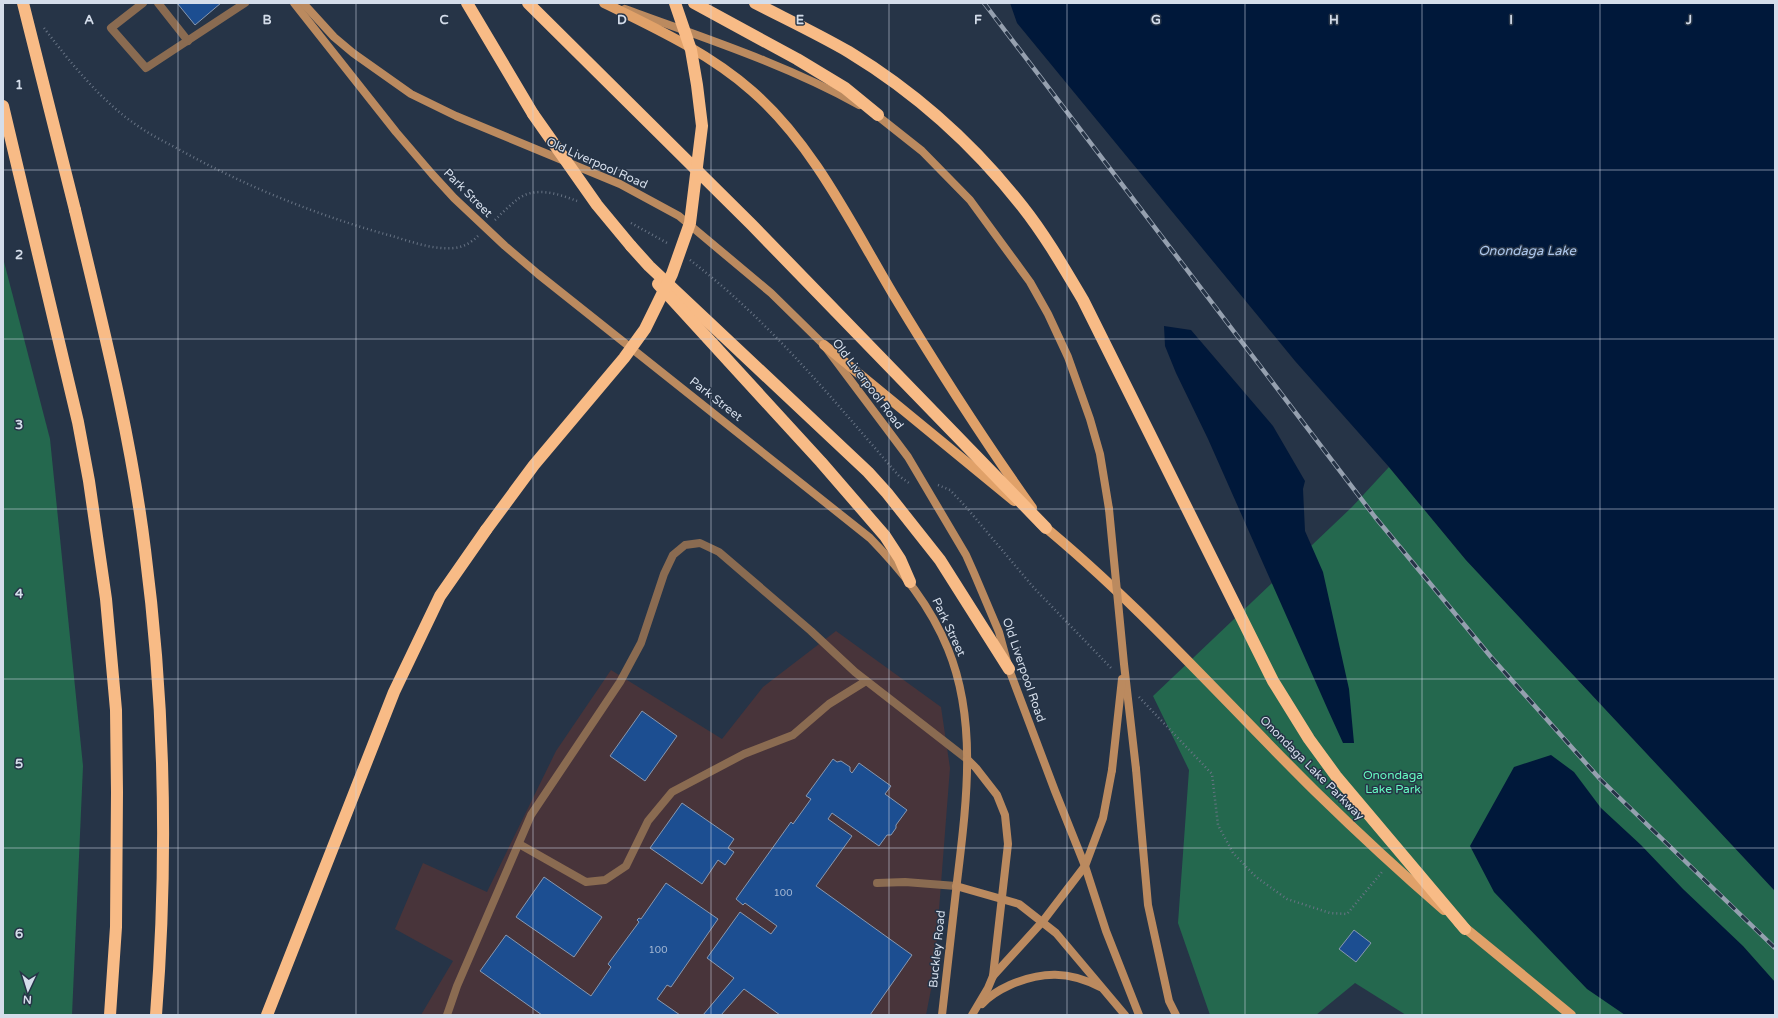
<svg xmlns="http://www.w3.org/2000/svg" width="1778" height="1018" viewBox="0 0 1778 1018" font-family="'Varela Round',sans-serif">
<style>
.industrial{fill:#48343a}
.green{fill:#24684e}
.water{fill:#00183a}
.building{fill:#1c4e91;stroke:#8898b0}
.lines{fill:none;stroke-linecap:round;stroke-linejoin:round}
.path{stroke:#687485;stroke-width:2.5;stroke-dasharray:1 3;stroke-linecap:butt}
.lane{stroke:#8a6b51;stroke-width:8}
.secondary{stroke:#bb8a5f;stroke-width:8}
.primary{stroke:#e0a169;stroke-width:10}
.highway{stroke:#f8bb86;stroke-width:12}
.rail-casing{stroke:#95a0af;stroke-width:4.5}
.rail{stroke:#263447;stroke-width:3;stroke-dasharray:9;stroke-linecap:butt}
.secondary-bridge{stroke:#bb8a5f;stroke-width:8}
.highway-bridge{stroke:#f8bb86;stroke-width:12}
.grid{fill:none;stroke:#d4ddea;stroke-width:1;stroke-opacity:0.55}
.labels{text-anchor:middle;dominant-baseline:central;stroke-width:3;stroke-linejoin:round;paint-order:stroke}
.number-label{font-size:10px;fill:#a6b9d4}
.street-label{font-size:12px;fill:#d4ddea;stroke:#263447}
.park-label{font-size:12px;fill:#65fbc1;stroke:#263447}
.water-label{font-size:13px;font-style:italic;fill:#acc7ed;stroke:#263447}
.grid-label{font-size:13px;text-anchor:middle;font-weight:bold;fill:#d4ddea;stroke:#263447;stroke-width:3;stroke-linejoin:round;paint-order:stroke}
</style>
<rect width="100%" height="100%" fill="#263447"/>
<path class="industrial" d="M836,631L941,707L950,768L934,974L926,1015H421L453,961L395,929L423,863L487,892L556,751L611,670L722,739L763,687Z"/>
<g class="green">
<path d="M3,258L50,439L83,766L72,1015H3Z"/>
<path d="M1389,467L1466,560L1775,891V1015H1406L1355,983L1316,1015H1210L1178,923L1189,770L1153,696L1352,507Z"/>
</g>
<g class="water">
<path d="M1010,3H1775V891L1466,560L1389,467L1295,361L1017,23Z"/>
<path d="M1164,326L1191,330L1273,426L1305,481L1303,489L1305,531L1323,572L1349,689L1354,743H1343L1328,710L1208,439L1176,373L1165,346Z"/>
<path d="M1551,755L1574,772L1601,808L1641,845L1683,889L1743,946L1775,982V1015H1625L1587,989L1494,892L1470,846L1514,767Z"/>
</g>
<g class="building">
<path d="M177,3H221L195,25Z"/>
<path d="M642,711L677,736L645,781L610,756Z"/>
<path d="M833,759L837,762L841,761L850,767V771L852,773L859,763L891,786L885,794L907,810L896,825V828L891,835H887L879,846L832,813L828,819L852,836L816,886L912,955L870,1015H780L744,989L721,1015H703L734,978L707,958L740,912L771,934L777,926L745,903L743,905L736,899L791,822L793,824L811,799L806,796Z"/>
<path d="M682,803L734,839L728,848L734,852L725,865L718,860L702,884L650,848Z"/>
<path d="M544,877L602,917L574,957L516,917Z"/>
<path d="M666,883L718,919L671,987L667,985L657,999L680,1015H542L480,971L506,935L591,996L611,967L608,964L639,922L637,920L639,918L641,919Z"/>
<path d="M1354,930L1371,943L1356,962L1339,949Z"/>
</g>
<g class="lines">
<g class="path">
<path d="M44,28C70,62 100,100 135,124C149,134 165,142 180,150C245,186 321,217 392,236C412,242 434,250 454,248C464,247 472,242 478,236"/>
<path d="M495,220C502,213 510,205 518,199C535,186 559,194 577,201"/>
<path d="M631,223L669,244"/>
<path d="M690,260C770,321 834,401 899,476L909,483"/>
<path d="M938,485L950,490L966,507L1034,588L1112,669"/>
<path d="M1139,697L1212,774L1218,825L1233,853L1256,877L1287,899L1330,913L1347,914L1382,872"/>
</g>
<g class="lane">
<path d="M143,3L111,28L146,68L245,3"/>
<path d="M158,3L188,41"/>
<path d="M519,844L586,882L605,880L626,866L648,821L672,792L744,754L793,735L829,704L866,681"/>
<path d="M877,883L905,882L956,886"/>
<path d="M447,1015L457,986L531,815L620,682L641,643L664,574L673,555L685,545L700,543L719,552L811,631L855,672L967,759"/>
</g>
<g class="secondary">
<path d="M294,3L396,132L432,174L454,198L505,246L538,274L870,538C902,571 930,605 948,649C978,722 966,806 957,882C952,927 947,971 942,1015"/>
<path d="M303,3L334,37L353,53L411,94L456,116L620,184L679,216L771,293L824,345L908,457L966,555L974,573L999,632L1009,669L1055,791L1085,866L1106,931L1139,1015"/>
<path d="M625,9C704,38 785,64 859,105"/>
<path d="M874,113L922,151L970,200L1030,282L1048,314L1068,357L1090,419L1100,454L1109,509"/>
<path d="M967,759L976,768L997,795L1005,815L1008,844L993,976"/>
<path d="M1136,769L1148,905L1169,1001L1176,1015"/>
<path d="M956,886L1019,904L1056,933L1125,1015"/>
<path d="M982,1004C990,995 999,990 1010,985C1042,971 1069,971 1100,987"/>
<path d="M972,1015L988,988L993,976L1043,921L1085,866L1103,818L1112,770"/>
</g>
<g class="primary">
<path d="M604,3C655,28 709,53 752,91C813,144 852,225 893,294C937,367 983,439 1032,508"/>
<path d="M824,345L1014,501"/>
<path d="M1040,523C1139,604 1224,701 1315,791C1357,832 1400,872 1444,910"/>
<path d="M1459,923L1571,1015"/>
</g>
<g class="highway">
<path d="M467,3L533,114"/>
<path d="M528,3L752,225L1046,528"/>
<path d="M694,3L797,59L845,88L878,115"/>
<path d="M755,3C786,19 818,34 849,52C915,92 974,145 1022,206C1045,235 1064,268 1083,300L1273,681L1309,739L1336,776L1465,929"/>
<path d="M3,106L78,422L89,481L106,599L116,710L117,792L116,927L110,1015"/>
<path d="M75,210C102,323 131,435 145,550C165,704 168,860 156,1015"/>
<path d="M631,246L649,266L868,472L887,493L940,560L1009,669"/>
<path d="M658,284L821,462L885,536L900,559L910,582"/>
<path d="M267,1015L394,692L440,596L486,530"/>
</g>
<g class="rail-casing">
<path id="rail" d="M984,3L1375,517L1491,657L1600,779L1775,948"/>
</g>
<use href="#rail" class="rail"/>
<g class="secondary-bridge">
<path d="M1109,509L1124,664L1136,769"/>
<path d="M1112,770L1122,679"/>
</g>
<g class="highway-bridge">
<path d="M23,3L75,210"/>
<path d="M533,114L597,205L631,246"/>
<path d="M486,530L534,465L624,358L645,329L672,274L690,223L702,126L697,85L691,50L675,3"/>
</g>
</g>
<path class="grid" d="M178,3V1015M356,3V1015M533,3V1015M711,3V1015M889,3V1015M1067,3V1015M1245,3V1015M1422,3V1015M1600,3V1015M3,170H1775M3,339H1775M3,509H1775M3,679H1775M3,848H1775"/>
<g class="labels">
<g class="number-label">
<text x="783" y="893">100</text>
<text x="658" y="950">100</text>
</g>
<g class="street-label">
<text transform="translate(597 163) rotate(24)">Old Liverpool Road</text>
<text transform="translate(468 193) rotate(45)">Park Street</text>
<text transform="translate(868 384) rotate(53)">Old Liverpool Road</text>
<text transform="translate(716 399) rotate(38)">Park Street</text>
<text transform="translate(949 627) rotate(65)">Park Street</text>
<text transform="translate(1024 670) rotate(71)">Old Liverpool Road</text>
<text transform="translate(1312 768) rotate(45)">Onondaga Lake Parkway</text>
<text transform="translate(937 949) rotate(-84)">Buckley Road</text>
</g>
<g class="park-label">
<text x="1393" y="775">Onondaga<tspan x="1393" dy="14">Lake Park</tspan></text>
</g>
<g class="water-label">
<text x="1527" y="251">Onondaga Lake</text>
</g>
</g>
<g class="grid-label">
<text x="89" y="24">A</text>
<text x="267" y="24">B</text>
<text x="444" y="24">C</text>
<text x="622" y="24">D</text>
<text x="800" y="24">E</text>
<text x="978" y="24">F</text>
<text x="1156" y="24">G</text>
<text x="1334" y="24">H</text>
<text x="1511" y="24">I</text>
<text x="1689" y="24">J</text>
<text x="19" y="89">1</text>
<text x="19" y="259">2</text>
<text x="19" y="429">3</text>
<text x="19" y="598">4</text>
<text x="19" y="768">5</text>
<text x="19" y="938">6</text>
</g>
<rect width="1778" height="1018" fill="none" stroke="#d4ddea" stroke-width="8"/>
<g transform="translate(28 990) rotate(184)" stroke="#263447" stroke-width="3" paint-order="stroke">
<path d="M0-3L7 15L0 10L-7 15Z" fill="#d4ddea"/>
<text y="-6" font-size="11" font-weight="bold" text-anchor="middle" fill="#d4ddea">N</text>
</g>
</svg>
